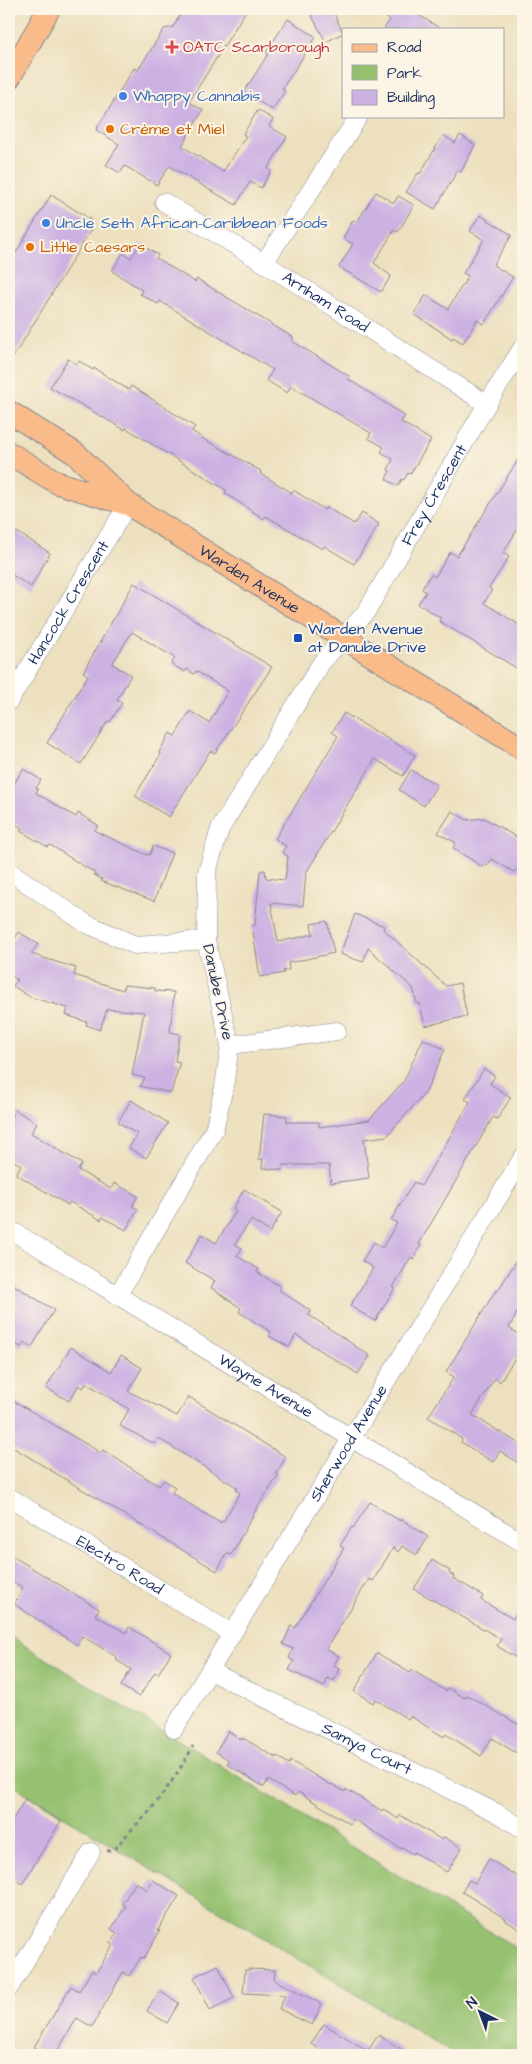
<svg xmlns="http://www.w3.org/2000/svg" width="532" height="2064" viewBox="0 0 532 2064" font-family="'Architects Daughter',sans-serif">
<style>
.green{fill:#95c16f;stroke:#587866}
.building{fill:#ccb1e3}
.lines{fill:none;stroke-linecap:round;stroke-linejoin:round}
.minor-casing{stroke:#84888e;stroke-width:19}
.major-casing{stroke:#84888e;stroke-width:24}
.path{stroke:#84888e;stroke-width:3;stroke-dasharray:4 4;stroke-linecap:butt}
.minor{stroke:#fff;stroke-width:18}
.major{stroke:#fabb8b;stroke-width:22}
.health-dot{fill:#e0444e;stroke:#fcf5e5;stroke-width:2}
.shop-dot{fill:#3f7fe0;stroke:#fcf5e5;stroke-width:2}
.food-dot{fill:#e8710a;stroke:#fcf5e5;stroke-width:2}
.transit-dot{fill:#1a4fb4;stroke:#fcf5e5;stroke-width:2}
.labels{text-anchor:middle;dominant-baseline:central;stroke-width:4;stroke-linejoin:round;paint-order:stroke}
.health-label{font-size:16px;fill:#be3a42;stroke:#fcf5e5;text-anchor:start}
.shop-label{font-size:16px;fill:#366cbe;stroke:#fcf5e5;text-anchor:start}
.food-label{font-size:16px;fill:#c56008;stroke:#fcf5e5;text-anchor:start}
.street-label{font-size:16px;fill:#1b2f5e;stroke:#fcf5e5}
.transit-label{font-size:16px;fill:#164399;stroke:#fcf5e5;text-anchor:start}
</style>
<rect width="100%" height="100%" fill="#fcf5e5"/>
<filter id="ink" filterUnits="userSpaceOnUse"><feTurbulence type="fractalNoise" baseFrequency=".02" numOctaves="2"/><feDisplacementMap in="SourceGraphic" scale="10" xChannelSelector="R" yChannelSelector="G"/><feConvolveMatrix kernelMatrix="1 2 1 2 8 2 1 2 1" color-interpolation-filters="sRGB"/></filter>
<filter id="wash" filterUnits="userSpaceOnUse"><feTurbulence type="fractalNoise" baseFrequency=".0096" numOctaves="4" result="noise"/><feDisplacementMap in="SourceGraphic" scale="20" xChannelSelector="R" yChannelSelector="G"/><feGaussianBlur stdDeviation="1.12" result="paint"/><feColorMatrix in="noise" values="0 0 0 0 0 0 0 0 0 0 0 0 0 0 0 0 0 1.4 0 .05"/><feComposite in="paint" operator="in"/></filter>
<g filter="url(#wash)">
<rect width="100%" height="100%" fill="#ede0bf"/>
<path class="green" d="M9,1636L523,1952V2055H456L9,1783Z"/>
<g id="blocks">
<g class="building">
<path d="M184,9H247L189,102L203,110L182,146L223,172L246,136L243,134L258,110L273,119L269,126L287,137L268,168L271,171L261,188L250,182L236,205L169,166L157,185L125,166L120,173L106,165L119,144L96,130L134,68L138,70L164,29L173,27Z"/>
<path d="M308,9H332L343,33L326,42Z"/>
<path d="M372,9H409L441,29H384L390,20Z"/>
<path d="M288,19L316,37L282,89L285,91L272,110L244,92L268,54L266,52Z"/>
<path d="M443,135L455,143L460,135L475,145L461,172L458,170L435,209L406,192L418,173L420,174Z"/>
<path d="M376,192L394,203L398,196L414,205L398,232L394,230L374,263L391,276L381,292L339,267L353,244L343,238L353,220L357,222Z"/>
<path d="M51,195L90,219L92,228L9,364V264Z"/>
<path d="M480,215L512,235L493,265L513,277L484,324L477,320L463,343L453,337L452,339L414,314L426,295L448,309L468,276L463,273L484,240L470,231Z"/>
<path d="M140,244L158,255L156,258L195,282L197,279L294,338L292,341L349,376L348,379L405,416L401,422L431,440L410,474L408,473L404,480L402,479L398,486L386,479L390,471L388,470L393,459L381,452L384,447L368,438L371,433L291,386L287,393L266,380L273,370L160,301L158,304L140,294L142,290L112,271L123,253L131,258Z"/>
<path d="M68,359L77,364L79,361L93,370L94,368L129,390L131,386L149,397L195,427L192,431L202,438L261,471L260,473L292,493L293,490L325,510L326,507L354,524L362,513L379,524L354,564L324,546L322,549L266,516L264,519L225,493L226,490L126,428L125,430L50,387Z"/>
<path d="M523,452V520L503,553L509,557L489,588L492,590L484,603L523,627V672L439,621L441,618L418,604L426,592L422,589L431,574L435,577L450,552L457,556Z"/>
<path d="M9,527L50,553L31,587L9,573Z"/>
<path d="M134,583L272,667L215,753L210,751L169,817L135,796L161,754L159,752L170,733L175,736L190,711L209,723L228,691L196,671L194,674L187,669L185,672L171,664L175,658L132,632L112,664L131,675L117,700L122,703L110,722L108,721L81,764L47,743L88,675L83,672Z"/>
<path d="M344,713L415,755L403,776L375,759L306,873L303,906L271,903L278,942L313,934L311,924L327,921L334,953L288,963L289,970L283,971L284,973L260,977L252,926L255,925L260,871L265,870L266,878L285,880L288,856L282,852L286,846L275,839L338,736L332,732Z"/>
<path d="M23,769L41,780L36,788L38,789L36,793L76,817L78,813L98,825L95,831L147,855L150,854L153,846L172,853L154,901L101,881L102,879L94,875L95,873L50,845L48,847L20,831L22,828L9,820V792Z"/>
<path d="M411,770L437,785L424,806L399,790Z"/>
<path d="M452,811L467,820L484,818L523,841V874L516,870L514,872L492,859L487,866L485,864L483,867L453,848L456,843L438,833Z"/>
<path d="M355,914L384,926L383,929L446,986L460,983L467,1016L425,1026L420,1003L417,1004L413,988L368,948L363,962L340,954Z"/>
<path d="M19,932L38,944L31,954L76,968L74,975L123,990L124,985L155,988V991L174,992L170,1032L180,1034L175,1061L180,1062L171,1093L140,1086L145,1078L132,1075L144,1012L107,1009L100,1030L86,1025L87,1022L66,1015L68,1008L30,997L13,986L17,980L9,975V948Z"/>
<path d="M423,1039L445,1049L426,1092L387,1136L364,1139L369,1178L331,1183L329,1165H283L282,1170L262,1168L263,1159H259L264,1114L287,1116V1122H319V1127L369,1120L404,1081Z"/>
<path d="M484,1069L495,1076L490,1084L511,1097L497,1119L493,1117L419,1244L421,1245L413,1259L411,1257L393,1287L395,1288L375,1321L350,1306L373,1268L362,1261L374,1242L382,1248L397,1223L391,1220L414,1182L421,1186L470,1102L465,1099Z"/>
<path d="M131,1100L168,1123L146,1158L129,1148L137,1134L118,1122Z"/>
<path d="M15,1110L37,1123L31,1133L82,1164L78,1170L111,1189L114,1183L138,1196L132,1206L138,1209L126,1230L102,1217L101,1220L70,1202L68,1205L16,1174L21,1165L9,1158V1120Z"/>
<path d="M244,1189L282,1212L270,1232L251,1220L235,1244L242,1248L237,1256L259,1269L257,1272L281,1287L279,1290L311,1311L309,1315L370,1356L358,1374L296,1335L289,1347L269,1336L271,1332L239,1312L241,1308L211,1288L215,1281L185,1263L202,1234L216,1243L236,1211L233,1209Z"/>
<path d="M523,1250V1302L509,1328L523,1337V1345L500,1382L495,1378L472,1415L523,1446V1466L500,1451L493,1462L461,1442L462,1439L428,1417L454,1377L446,1372L496,1290L497,1292Z"/>
<path d="M9,1282L54,1310L32,1347L24,1342L21,1347L9,1340Z"/>
<path d="M71,1347L111,1372L121,1355L142,1368L128,1391L177,1416L189,1397L286,1457L276,1474L279,1475L258,1506L231,1555L227,1553L217,1571L9,1445V1398L101,1453L103,1450L159,1486L164,1480L175,1487L172,1493L220,1523L221,1521L223,1522L240,1493L236,1490L238,1488L158,1438L155,1444L120,1426L129,1409L86,1383L83,1388L79,1385L69,1401L46,1388Z"/>
<path d="M370,1502L400,1521L401,1519L428,1537L417,1555L402,1546L398,1552L393,1548L373,1581L369,1579L326,1649L339,1656L334,1665L339,1668L334,1681L328,1678L324,1687L289,1670L294,1661L289,1658L293,1649L283,1644L291,1626L295,1628L344,1548L340,1546L352,1527L353,1528Z"/>
<path d="M9,1554L99,1609L95,1615L126,1633L129,1627L171,1653L158,1674L155,1672L139,1697L121,1686L131,1669L116,1660L117,1657L82,1636L77,1645L14,1604L23,1588L9,1579Z"/>
<path d="M432,1560L450,1571L449,1573L454,1576L453,1578L483,1596L481,1600L513,1619L523,1603V1650L518,1659L497,1646L501,1639L414,1589Z"/>
<path d="M377,1653L410,1673L412,1670L446,1691L448,1688L465,1698L467,1695L523,1727V1757L492,1738L481,1756L446,1734L444,1737L410,1716L408,1719L375,1699L373,1703L354,1691Z"/>
<path d="M228,1731L242,1740L243,1738L276,1758L277,1756L289,1764L291,1761L331,1785L332,1784L345,1792L346,1789L382,1811L383,1809L398,1819L400,1815L442,1840L444,1837L462,1848L447,1872L414,1852L413,1854L402,1847L401,1849L353,1819L350,1824L298,1792L295,1796L268,1780L264,1787L227,1764L229,1760L216,1752Z"/>
<path d="M25,1799L61,1821L22,1884L9,1876V1826Z"/>
<path d="M489,1859L523,1880V1932L505,1920L506,1919L462,1892L469,1880L475,1883Z"/>
<path d="M153,1880L179,1896L158,1930L160,1931L144,1958L141,1957L129,1976L123,1972L92,2027L77,2018L55,2055H49L34,2047L71,1986L79,1991L92,1970L96,1973L113,1945L110,1943L117,1933L111,1929L126,1906L122,1904L136,1882L147,1890Z"/>
<path d="M218,1965L234,1998L210,2010L194,1977Z"/>
<path d="M248,1969L275,1970L274,1980L322,2004L312,2025L279,2009L285,1995L243,1993L245,1970H249Z"/>
<path d="M159,1991L179,2003L167,2023L147,2011Z"/>
<path d="M324,2024L368,2051L378,2035L411,2055H328L311,2044Z"/>
</g>
</g>
</g>
<g filter="url(#ink)">
<use href="#blocks" fill-opacity="0" stroke="#84888e" stroke-width="1"/>
<g class="lines">
<g class="minor-casing">
<g id="minor">
<path id="s1" d="M164,202L264,263L487,404"/>
<path d="M264,263L359,116"/>
<path id="s2" d="M9,701L128,504"/>
<path d="M9,871L85,923L135,945L206,940"/>
<path d="M230,1045L337,1031"/>
<path id="s3" d="M9,1229L523,1543"/>
<path id="s4" d="M118,1295L214,1130L224,1087L230,1045L206,940L207,872L220,829L322,662L366,612L487,404L523,347"/>
<path id="s5" d="M9,1497L231,1633"/>
<path id="s6" d="M210,1671L495,1812L523,1829"/>
<path id="s7" d="M174,1729L523,1157"/>
<path d="M9,1988L91,1852"/>
</g>
</g>
<g class="major-casing">
<g id="major">
<path d="M9,78L49,9"/>
<path id="s8" d="M9,412L76,454L128,504L523,749"/>
<path d="M9,453L58,483L124,503"/>
</g>
</g>
<path class="path" d="M107,1851L114,1850C125,1835 133,1829 145,1816C160,1800 183,1766 193,1746"/>
<use href="#minor" class="minor"/>
<use href="#major" class="major"/>
</g>
</g>
<path class="health-dot" d="M169.5 39.5h5v5h5v5h-5v5h-5v-5h-5v-5h5z"/>
<g class="shop-dot">
<circle cx="123" cy="96" r="5"/>
<circle cx="46" cy="223" r="5"/>
</g>
<g class="food-dot">
<circle cx="110" cy="129" r="5"/>
<circle cx="30" cy="247" r="5"/>
</g>
<rect class="transit-dot" x="293" y="633" width="10" height="10" rx="2.5"/>
<g class="labels">
<g class="health-label">
<text x="183" y="47">OATC Scarborough</text>
</g>
<g class="shop-label">
<text x="133" y="96">Whappy Cannabis</text>
<text x="56" y="223">Uncle Seth African-Caribbean Foods</text>
</g>
<g class="food-label">
<text x="120" y="129">Crème et Miel</text>
<text x="40" y="247">Little Caesars</text>
</g>
<g class="street-label">
<text stroke="none"><textPath href="#s1" startOffset="190">Arnham Road</textPath></text>
<text stroke="none"><textPath href="#s4" startOffset="896">Frey Crescent</textPath></text>
<text stroke="none"><textPath href="#s8" startOffset="294">Warden Avenue</textPath></text>
<text stroke="none"><textPath href="#s2" startOffset="115">Hancock Crescent</textPath></text>
<text transform="translate(218 992) rotate(78)">Danube Drive</text>
<text stroke="none"><textPath href="#s3" startOffset="301">Wayne Avenue</textPath></text>
<text stroke="none"><textPath href="#s7" startOffset="335">Sherwood Avenue</textPath></text>
<text stroke="none"><textPath href="#s5" startOffset="130">Electro Road</textPath></text>
<text stroke="none"><textPath href="#s6" startOffset="175">Samya Court</textPath></text>
</g>
<g class="transit-label">
<text x="308" y="629">Warden Avenue<tspan x="308" dy="18">at Danube Drive</tspan></text>
</g>
</g>
<rect width="532" height="2064" fill="none" stroke="#fcf5e5" stroke-width="30"/>
<rect x="342" y="28" width="162" height="90" fill="#fcf5e5" stroke="#a2a6af"/>
<rect x="352" y="44" width="25" height="8" fill="#fabb8b" stroke="#a2a6af"/>
<text x="387" y="52" font-size="15" fill="#1b2f5e">Road</text>
<rect x="352" y="65" width="25" height="15" fill="#95c16f" stroke="#a2a6af"/>
<text x="387" y="78" font-size="15" fill="#1b2f5e">Park</text>
<rect x="352" y="90" width="25" height="15" fill="#ccb1e3" stroke="#a2a6af"/>
<text x="387" y="102" font-size="15" fill="#1b2f5e">Building</text>
<g transform="translate(480 2012) rotate(318)" stroke="#fcf5e5" stroke-width="4" paint-order="stroke">
<path d="M0-4L9 19L0 12L-9 19Z" fill="#1b2f5e"/>
<text y="-8" font-size="14" font-weight="bold" text-anchor="middle" fill="#1b2f5e">N</text>
</g>
</svg>
